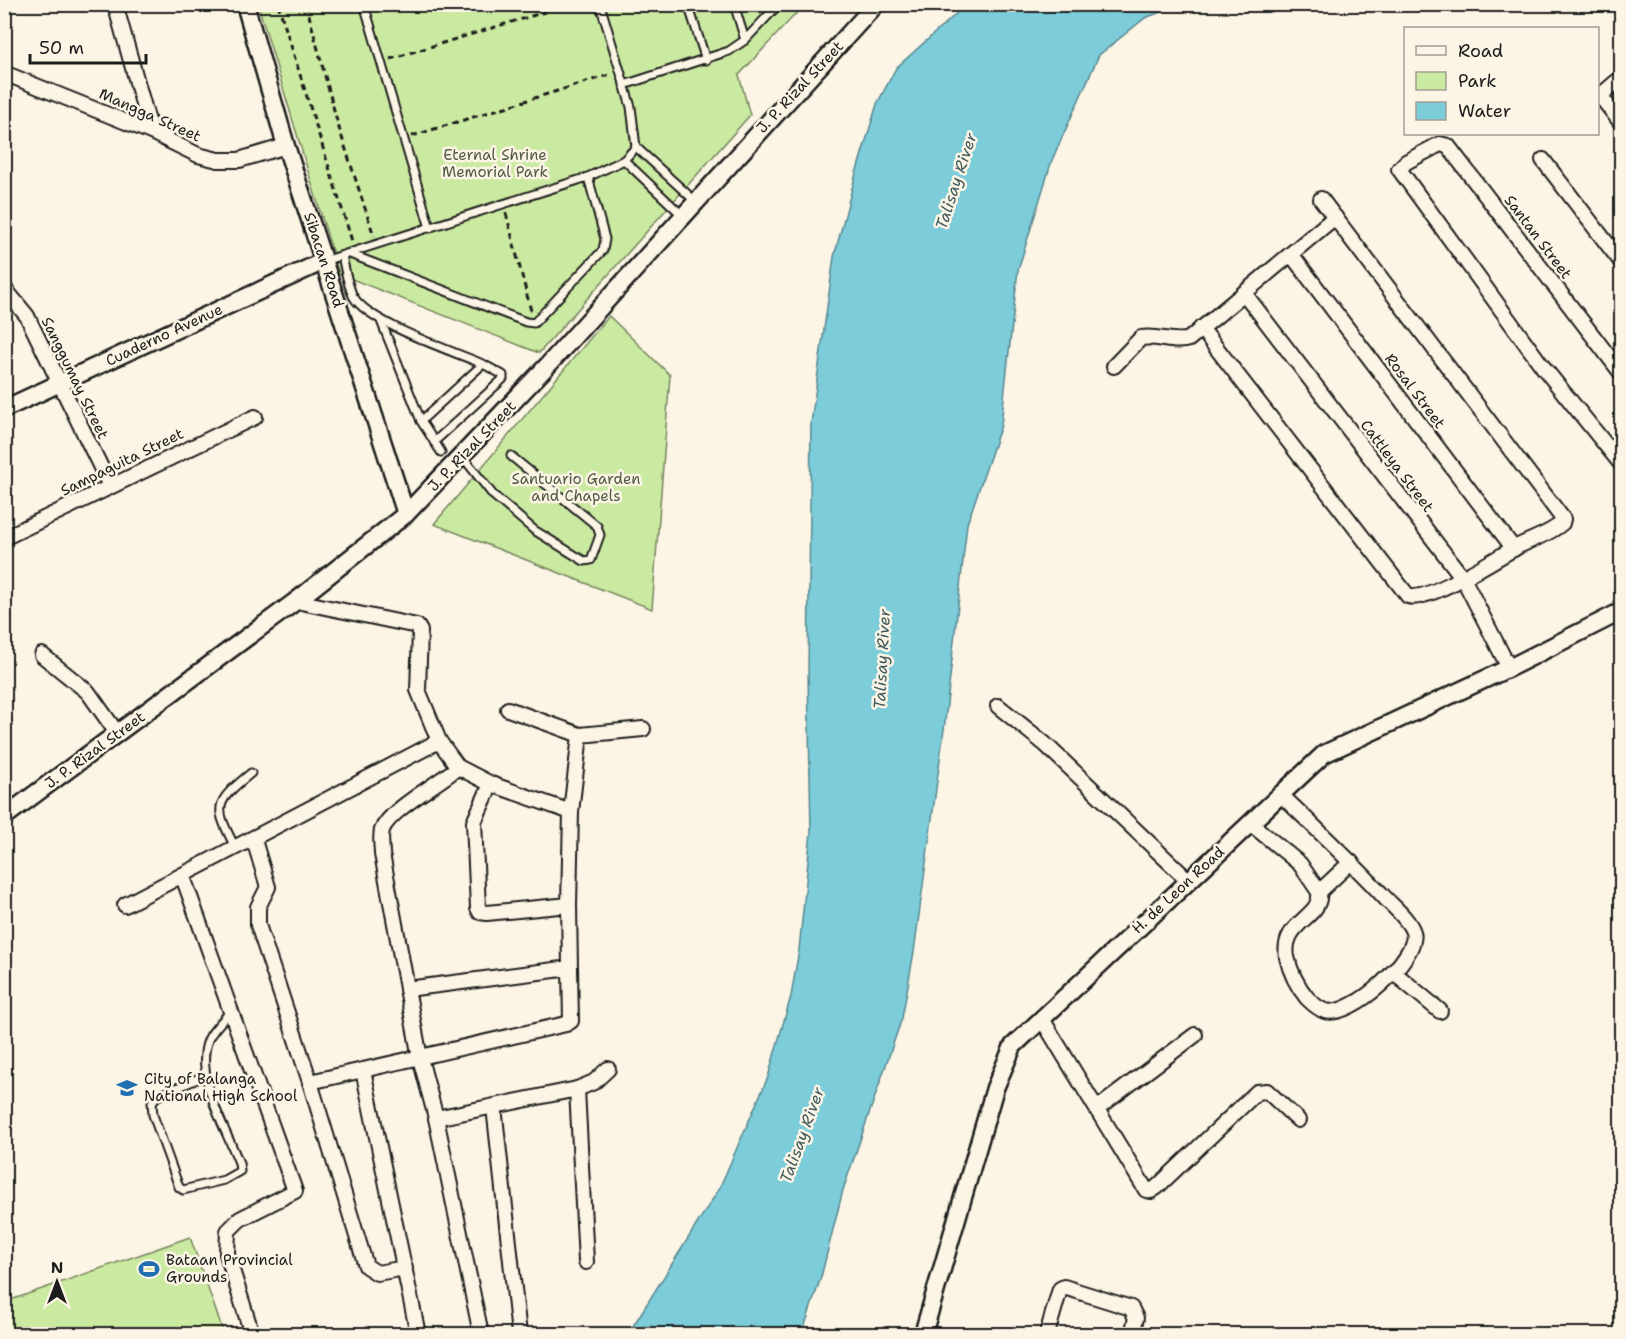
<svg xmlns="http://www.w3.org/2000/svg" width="1626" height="1339" viewBox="0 0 1626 1339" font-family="'Shantell Sans',sans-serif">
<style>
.green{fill:#cbeaa1;stroke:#74835e;stroke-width:1.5}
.water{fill:#7dccda;stroke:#56868e;stroke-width:1.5}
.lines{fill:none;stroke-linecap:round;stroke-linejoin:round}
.service-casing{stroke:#1c1c1c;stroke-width:11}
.minor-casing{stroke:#1c1c1c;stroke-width:18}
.tertiary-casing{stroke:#1c1c1c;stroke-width:21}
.path{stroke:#1c1c1c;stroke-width:3;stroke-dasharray:6 4.5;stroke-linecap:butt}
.service{stroke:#fcf5e5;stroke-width:7}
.minor{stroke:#fcf5e5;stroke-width:14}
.tertiary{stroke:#fcf5e5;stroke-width:16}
.labels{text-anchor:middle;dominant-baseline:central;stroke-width:5;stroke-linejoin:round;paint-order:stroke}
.street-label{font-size:15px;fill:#1c1c1c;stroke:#fcf5e5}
.park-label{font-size:15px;fill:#515a44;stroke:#fcf5e5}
.poi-label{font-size:15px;fill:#1c1c1c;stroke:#fcf5e5;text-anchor:start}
.water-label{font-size:16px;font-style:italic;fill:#3e5a5e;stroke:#fcf5e5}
</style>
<rect width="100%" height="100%" fill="#fcf5e5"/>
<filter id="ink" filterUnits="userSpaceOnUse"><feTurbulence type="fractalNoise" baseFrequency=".0167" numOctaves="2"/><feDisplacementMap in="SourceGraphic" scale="12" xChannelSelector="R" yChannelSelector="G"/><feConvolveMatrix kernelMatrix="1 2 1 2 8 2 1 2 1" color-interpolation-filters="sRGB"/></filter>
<g filter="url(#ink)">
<g class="green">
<path d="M258,5H804L739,75L750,115L539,353L339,274Z"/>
<path d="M609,316L670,375L652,609L434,524Z"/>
<path d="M190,1237L224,1334H5V1302Z"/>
</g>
<path class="water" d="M967,4L1180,5L1145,18L1099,55L1052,160L1018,270L1001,425L967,524L945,722L914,952L902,1018L843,1190L821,1277L802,1334H628L719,1189L768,1077L791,996L799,950L811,832L808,672L811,423L834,257L855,177L877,104L896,68Z"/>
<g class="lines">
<g class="service-casing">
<g id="service">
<path d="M364,4L430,228"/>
<path d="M688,4L706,60"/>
<path d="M734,4L745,40"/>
<path d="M624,85L729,51L745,40L779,4"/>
<path d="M636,147L695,201"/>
<path d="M624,160L682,215"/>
<path d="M350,254L526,322L534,323L603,250L605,239L588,177"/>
<path d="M342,256C345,268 347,284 353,296C368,323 452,351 483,364L421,421"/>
<path d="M324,261L588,177L624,160L636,147L631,107L600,4"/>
<path d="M381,321L421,421L441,452"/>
<path d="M434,442L503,379V375L483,364"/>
<path d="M463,457L493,495L534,530L584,561L591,560L600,535L597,526L511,456"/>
<path d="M236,849C214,806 213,804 251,773"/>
<path d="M204,1076L156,1097L152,1102L153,1115L179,1187L183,1190L224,1180L240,1171L239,1163C226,1129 194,1076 208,1040C212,1030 223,1020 231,1011"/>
</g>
</g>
<g class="minor-casing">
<g id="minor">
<path d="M115,4L151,132"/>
<path d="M4,73L151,132L198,155L218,160H239L286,146"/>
<path d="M1598,93L1622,124"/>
<path d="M1600,96L1622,77"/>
<path d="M1543,160L1622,263"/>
<path d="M1291,254L1514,549"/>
<path d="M4,288L27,316L110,486"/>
<path d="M1244,293L1463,578L1509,668"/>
<path d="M1201,328L1408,596C1427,603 1493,560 1513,549C1528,540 1549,535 1562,523L1563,519L1321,199"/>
<path d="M1114,366L1141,338C1157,335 1175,344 1189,339L1335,217"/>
<path d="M1622,374L1448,146L1440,144L1406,162L1399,169L1543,367L1622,465"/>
<path d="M4,538L255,417"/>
<path d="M296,601L417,626L420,631L418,690L439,741L458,767C440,783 389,810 382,830C380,837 382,847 382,854L420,1058L436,1118L481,1334"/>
<path d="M42,655L88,692L117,733"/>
<path d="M998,706L1045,744L1188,880"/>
<path d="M580,735L643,729"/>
<path d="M458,767L491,784L571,812"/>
<path d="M491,784L474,822L478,908L480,912L487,913L569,905L571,812L580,735L508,709"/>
<path d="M1250,823L1300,864L1319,892C1323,918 1281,921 1287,957C1290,971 1298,987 1307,998C1312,1003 1318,1009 1325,1011C1352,1019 1421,955 1413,932C1409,920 1396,909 1387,900C1353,863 1316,828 1280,794"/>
<path d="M254,840L268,887L258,907V925L310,1082L366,1266L377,1273L405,1268"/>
<path d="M183,877L295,1191L240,1219L228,1231L227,1254L252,1334"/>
<path d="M1319,892L1351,862"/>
<path d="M125,905L439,741"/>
<path d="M1393,972L1440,1011"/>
<path d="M407,989L570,968L569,905"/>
<path d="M1042,1019L1146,1190L1151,1191L1157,1187L1257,1092L1267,1091L1298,1120"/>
<path d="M363,1070L418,1334"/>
<path d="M310,1082L566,1024L571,1021L570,968"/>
<path d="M577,1089L594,1082L608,1069"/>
<path d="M494,1107L519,1334"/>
<path d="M1098,1108L1195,1035"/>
<path d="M436,1118L577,1089L586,1262"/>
<path d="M1047,1334L1060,1289L1064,1287L1131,1308L1136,1318L1132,1334"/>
</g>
</g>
<g class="tertiary-casing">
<g id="tertiary">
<path d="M245,4L286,146L406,514"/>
<path d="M4,409L324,261"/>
<path d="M4,817L296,601L406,514L548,365L876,4"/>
<path d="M923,1334L995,1088L1013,1046L1324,754L1509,668L1622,611"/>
</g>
</g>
<g class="path">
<path d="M278,4L352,241"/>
<path d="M306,4L338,125L374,236"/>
<path d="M390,59L571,4"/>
<path d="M412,136L612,74"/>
<path d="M506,213L531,311"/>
</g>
<use href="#service" class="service"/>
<use href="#minor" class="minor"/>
<use href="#tertiary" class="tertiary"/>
</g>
</g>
<defs>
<g id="school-bare" transform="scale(1.62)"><path d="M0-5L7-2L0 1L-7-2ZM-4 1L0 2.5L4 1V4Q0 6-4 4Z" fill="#1f6fb2" stroke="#fcf5e5" stroke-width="2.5" paint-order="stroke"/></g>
<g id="stadium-bare" transform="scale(1.62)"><path d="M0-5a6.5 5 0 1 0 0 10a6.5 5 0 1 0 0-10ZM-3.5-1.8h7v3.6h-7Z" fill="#1f6fb2" stroke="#fcf5e5" stroke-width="2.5" paint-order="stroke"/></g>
</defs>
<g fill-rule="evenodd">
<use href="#school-bare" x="127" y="1088"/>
<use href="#stadium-bare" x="149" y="1269"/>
</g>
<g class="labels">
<g class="street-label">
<text transform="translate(800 87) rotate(-47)">J. P. Rizal Street</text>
<text transform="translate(150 115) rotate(24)">Mangga Street</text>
<text transform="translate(1538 237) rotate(53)">Santan Street</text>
<text transform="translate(324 260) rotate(72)">Sibacan Road</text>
<text transform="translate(164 335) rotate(-25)">Cuaderno Avenue</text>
<text transform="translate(75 378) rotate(64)">Sanggumay Street</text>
<text transform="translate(1415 391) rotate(53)">Rosal Street</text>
<text transform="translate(472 446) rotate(-46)">J. P. Rizal Street</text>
<text transform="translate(122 462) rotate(-26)">Sampaguita Street</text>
<text transform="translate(1397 466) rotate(53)">Cattleya Street</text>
<text transform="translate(95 750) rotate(-36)">J. P. Rizal Street</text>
<text transform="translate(1178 890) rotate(-43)">H. de Leon Road</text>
</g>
<g class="park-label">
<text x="495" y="155">Eternal Shrine<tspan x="495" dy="17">Memorial Park</tspan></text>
<text x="576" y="479">Santuario Garden<tspan x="576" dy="17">and Chapels</tspan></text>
</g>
<g class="poi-label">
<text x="144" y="1079">City of Balanga<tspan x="144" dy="17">National High School</tspan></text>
<text x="166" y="1260">Bataan Provincial<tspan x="166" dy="17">Grounds</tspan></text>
</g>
<g class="water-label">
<text transform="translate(956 181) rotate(-72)">Talisay River</text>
<text transform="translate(882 659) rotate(-87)">Talisay River</text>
<text transform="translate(802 1135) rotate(-70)">Talisay River</text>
</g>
</g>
<rect width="1626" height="1339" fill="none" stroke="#fcf5e5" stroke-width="24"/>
<rect x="12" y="12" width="1602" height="1315" fill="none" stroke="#1c1c1c" stroke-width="2" filter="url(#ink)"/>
<rect x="1404" y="27" width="195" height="108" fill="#fcf5e5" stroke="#a29e95" stroke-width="1.5"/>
<rect x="1416" y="46" width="30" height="9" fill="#fcf5e5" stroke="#a29e95" stroke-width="1.5"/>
<text x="1458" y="57" font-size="18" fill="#1c1c1c">Road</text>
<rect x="1416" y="72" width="30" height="18" fill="#cbeaa1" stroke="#a29e95" stroke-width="1.5"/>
<text x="1458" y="87" font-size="18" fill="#1c1c1c">Park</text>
<rect x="1416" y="102" width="30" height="18" fill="#7dccda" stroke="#a29e95" stroke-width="1.5"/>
<text x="1458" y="117" font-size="18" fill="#1c1c1c">Water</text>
<g transform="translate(57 1282)" stroke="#fcf5e5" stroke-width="4.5" paint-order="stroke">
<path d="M0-4.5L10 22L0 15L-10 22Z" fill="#1c1c1c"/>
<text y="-9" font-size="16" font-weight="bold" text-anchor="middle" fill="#1c1c1c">N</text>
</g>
<path d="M30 54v9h116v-9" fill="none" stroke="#1c1c1c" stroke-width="3"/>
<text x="39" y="54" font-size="18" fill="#1c1c1c" stroke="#fcf5e5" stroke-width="4.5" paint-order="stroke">50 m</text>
</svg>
